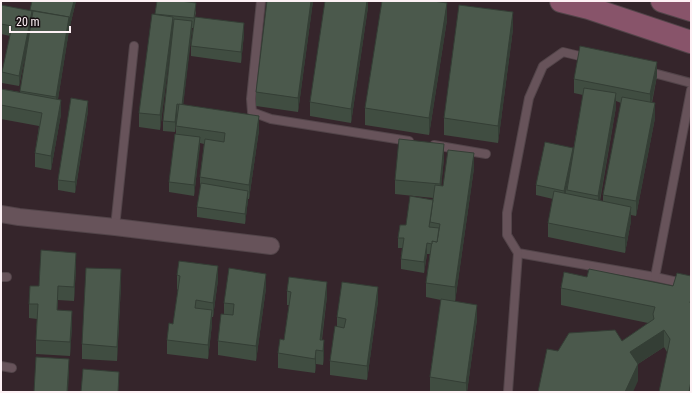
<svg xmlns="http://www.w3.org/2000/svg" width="692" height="393" viewBox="0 0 692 393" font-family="'Roboto Condensed',sans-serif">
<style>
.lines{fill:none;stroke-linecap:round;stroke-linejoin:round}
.lane-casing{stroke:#524449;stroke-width:10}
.street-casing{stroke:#524449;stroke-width:18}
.secondary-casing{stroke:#524449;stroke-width:24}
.lane{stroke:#67535a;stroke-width:8}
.street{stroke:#67535a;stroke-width:16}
.secondary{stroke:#88546a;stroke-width:22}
.wall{fill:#404d41;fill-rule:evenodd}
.shaded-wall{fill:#343e35}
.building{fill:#4b594c;stroke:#343e35}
</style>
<rect width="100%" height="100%" fill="#35252b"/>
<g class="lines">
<g class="lane-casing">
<g id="lane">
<path d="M261,1L251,99L252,112L271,119L409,141"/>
<path d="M588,58L563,52L543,66L529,98L507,213V235L518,253L655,277L691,285"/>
<path d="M646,71L691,83"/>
<path d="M434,145L486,154"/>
<path d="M115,227L134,46"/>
<path d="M1,277H7"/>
<path d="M655,277L691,90"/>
<path d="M1,366L12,368"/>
<path d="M508,392L518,253"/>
</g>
</g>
<g class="street-casing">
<path id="street" d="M1,214L19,217L115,227L271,246"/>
</g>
<g class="secondary-casing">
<g id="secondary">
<path d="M561,1L589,8L691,42"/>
<path d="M662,1L691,10"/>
</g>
</g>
<use href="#lane" class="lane"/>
<use href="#street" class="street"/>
<use href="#secondary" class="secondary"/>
</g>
<g class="wall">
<path d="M32,1H76L69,30L58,99L61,114L51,170L35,167V153L39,126L1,119V89L20,92L27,46L19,86L2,83V72L10,36L1,34V5L30,11Z"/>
<path d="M157,1H193L196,13L195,17L244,34L241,63L191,56V46L193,28H192L183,105L259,130L249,199H248L245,224L197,217V207L200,191V177L204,144L200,143L194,196L169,192V182L176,134V126L177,114L175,132L163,131V121L173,26L160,130L139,127V113L155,14Z"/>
<path d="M313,1L298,112L256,106V92Z"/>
<path d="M368,1V7L351,123L310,116V102Z"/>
<path d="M447,20L429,135L365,125V108Z"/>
<path d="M513,29L498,143L444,135V118Z"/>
<path d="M657,76L652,103L655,118L636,216L631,215V221L625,253L548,237V223L553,199L536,195V185L573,151L583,95L574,93V79ZM616,101L621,103L603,195V201H600L616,107Z"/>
<path d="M88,111L75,193L58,190V180Z"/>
<path d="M444,158L441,186H443L474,168L455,302L477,319L467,392H430V377L441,300L426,297V283L430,254H427L424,273L401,269V259L402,248H398V238L433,200V198L395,194V180Z"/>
<path d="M76,267L74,301L58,300L57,310L72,325L70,356L36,354V340L37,319L29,318V304Z"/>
<path d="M177,275L218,280L213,317H212V324L208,359L167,354V340L173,324L178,290L177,289Z"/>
<path d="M691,276L667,352L664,347L638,364V381L558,351L622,341L648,323L561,305V288L673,286Z"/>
<path d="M121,284L117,361L82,359V344Z"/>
<path d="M266,288L256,361L218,355V341L224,314V303Z"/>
<path d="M287,291L327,296L322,340L324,355L323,365L316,364L315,373L278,368V353L284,340L289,305H287Z"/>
<path d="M378,301L367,380L330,375V361L337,327V317Z"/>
</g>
<g class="shaded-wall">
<path d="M74,1H76L69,30V20Z"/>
<path d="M311,1H313L298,112V98Z"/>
<path d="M367,1H368V7L351,123V109Z"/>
<path d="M447,3V20L429,135V118Z"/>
<path d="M32,11V21L19,86V76Z"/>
<path d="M513,12V29L498,143V126Z"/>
<path d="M69,17V31L56,111V97Z"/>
<path d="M173,17V31L160,130V115Z"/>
<path d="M192,21V32L182,115V105Z"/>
<path d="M244,23V34L241,63V52Z"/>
<path d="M657,62V76L650,109V94Z"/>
<path d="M616,93V107L598,210V196Z"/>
<path d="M61,100V114L51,170V156Z"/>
<path d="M88,101V111L75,193V182Z"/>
<path d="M655,103V118L636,216V201Z"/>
<path d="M177,104V114L175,132V122Z"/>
<path d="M259,116V130L249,199V185Z"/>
<path d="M200,137V147L194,196V185Z"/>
<path d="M444,144V158L440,199V184Z"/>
<path d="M573,148V158L564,201V191Z"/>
<path d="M474,153V168L455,302V287Z"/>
<path d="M248,191V201L245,224V214Z"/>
<path d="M631,207V221L625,253V238Z"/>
<path d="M427,243V254L424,273V262Z"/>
<path d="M76,253V267L74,301V287Z"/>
<path d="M218,266V280L213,317V303Z"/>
<path d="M121,269V284L117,361V347Z"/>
<path d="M266,274V288L256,361V346Z"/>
<path d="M327,282V296L320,351V340Z"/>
<path d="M378,287V301L367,380V366Z"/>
<path d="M477,305V319L467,392H466V383Z"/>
<path d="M212,310V324L208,359V345Z"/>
<path d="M72,311V325L70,356V342Z"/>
<path d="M664,330V347L630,369V352Z"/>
<path d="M324,340V355L323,365V351Z"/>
<path d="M316,350V364L315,373V359Z"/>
<path d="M69,359V373L68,392H67Z"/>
<path d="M638,364V381L633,392H625Z"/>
<path d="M691,381V392H689Z"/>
</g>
<g class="building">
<path d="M32,1H74L69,20V17L30,10Z"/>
<path d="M157,1H180L196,3L194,18L155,14Z"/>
<path d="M267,1H311L298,98L256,92Z"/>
<path d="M325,1H367L351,109L310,102Z"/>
<path d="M382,1H433L447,3L429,118L365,108Z"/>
<path d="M1,5L32,11L19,76L2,72L12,26L1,24Z"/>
<path d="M459,5L513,12L498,126L444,118Z"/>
<path d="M33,11L69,17L56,97L20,91Z"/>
<path d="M152,14L173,17L160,115L139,113Z"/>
<path d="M195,17L244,23L241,52L191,46Z"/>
<path d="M174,19L192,21L182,105L177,104L175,122L163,121Z"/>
<path d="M580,46L657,62L650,94L574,79Z"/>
<path d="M584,88L616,93L598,196L567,190Z"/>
<path d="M1,89L61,100L51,156L35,153L42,113L1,105Z"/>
<path d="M622,97L655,103L636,201L603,195Z"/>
<path d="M71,98L88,101L75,182L58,180Z"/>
<path d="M179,104L259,116L249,185L200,177L205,139L224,142L225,133L176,126Z"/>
<path d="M175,134L200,137L194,185L169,182Z"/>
<path d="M399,139L444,144L440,184L395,180Z"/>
<path d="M545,142L573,148L564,191L536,185Z"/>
<path d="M448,150L474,153L455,287L426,283L432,241L437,242L440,224L430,222L435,185L443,186Z"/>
<path d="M201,183L248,191L245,214L197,207Z"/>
<path d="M554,191L631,207L625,238L548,223Z"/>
<path d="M410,196L433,200L429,227L439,228L437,242L432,241V244L427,243L424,262L401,259L404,238H398L400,225H406Z"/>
<path d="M41,250L76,253L74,287L58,286L57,310L72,311L70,342L36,340L38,304H29L30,286H39Z"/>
<path d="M179,261L218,266L213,303L196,300L195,308L212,310L208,345L167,340L169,323L173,324L180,276L177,275Z"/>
<path d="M86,268L121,269L117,347L82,344Z"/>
<path d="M229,268L266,274L256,346L218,341L221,314L233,315L234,304L224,303Z"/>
<path d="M589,269L673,286L677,273L691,276V298L690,303L691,304V381L689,392H659L670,339L664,330L630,352L638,364L625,392H538L547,349L558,351L569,333L615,330L622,341L654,319L653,314L655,307L561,288L564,272L587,277Z"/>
<path d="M289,277L327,282L320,340H324L323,351L316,350L315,359L278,353L280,339L284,340L291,292L287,291Z"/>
<path d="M342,282L378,287L367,366L330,361L335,326L344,328L346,319L337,317Z"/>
<path d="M441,299L477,305L466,383L430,377Z"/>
<path d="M36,357L69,359L67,392H34Z"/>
<path d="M83,369L119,372L118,392H81Z"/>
</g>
<rect width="692" height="393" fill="none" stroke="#fdf1f5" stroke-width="4"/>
<path d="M10 26v6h60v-6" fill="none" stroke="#fdf1f5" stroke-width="2"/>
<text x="16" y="26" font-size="12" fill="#fdf1f5" stroke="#181013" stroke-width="3" paint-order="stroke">20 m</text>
</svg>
